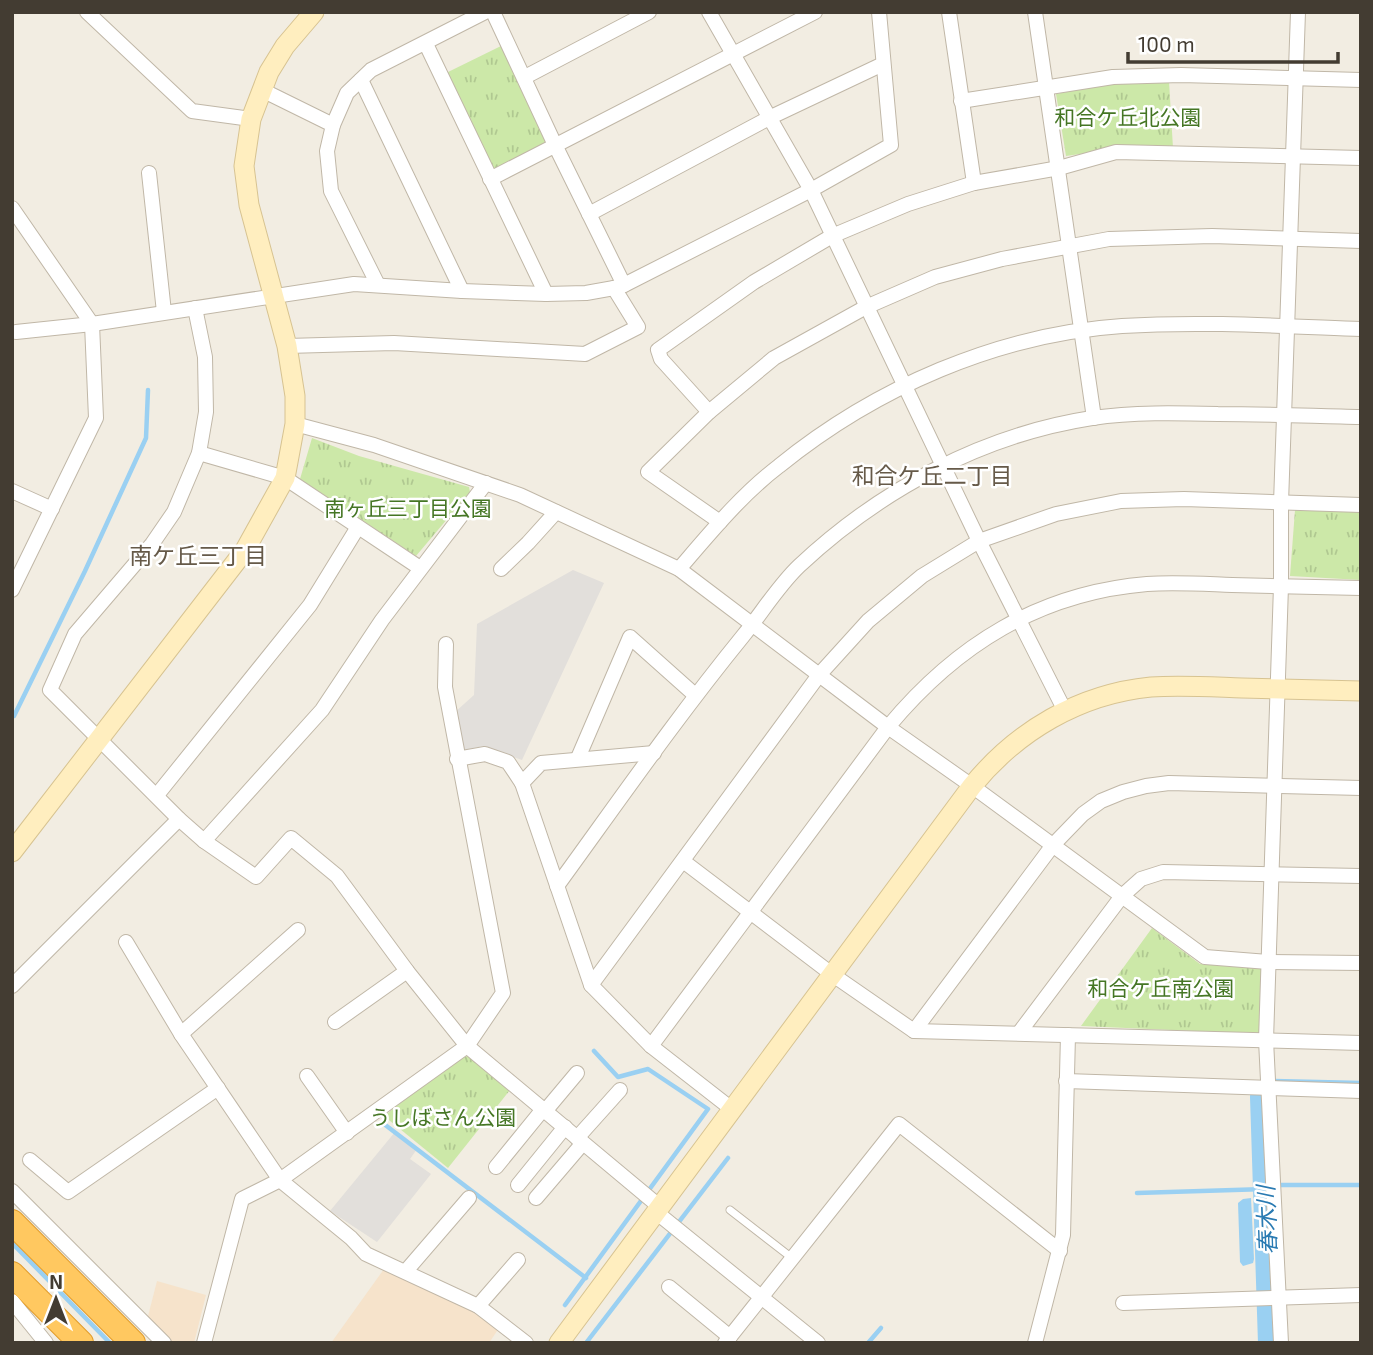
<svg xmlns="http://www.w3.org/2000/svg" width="1373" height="1355" viewBox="0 0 1373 1355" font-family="'Exo 2','Noto Sans JP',sans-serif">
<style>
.commercial{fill:#f6e3cb}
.park{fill:url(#park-tufts)}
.parking{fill:#e2dfdb}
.water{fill:#9ad0f2}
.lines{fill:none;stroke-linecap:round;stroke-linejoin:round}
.stream{stroke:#9ad0f2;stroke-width:4.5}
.river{stroke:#9ad0f2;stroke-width:24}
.lane-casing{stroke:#c0b7a7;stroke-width:9}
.street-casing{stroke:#c0b7a7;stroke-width:16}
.secondary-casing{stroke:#d7c391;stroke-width:21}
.highway-casing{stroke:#e29c2b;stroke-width:26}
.lane{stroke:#fff;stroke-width:7}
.street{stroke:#fff;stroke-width:14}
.secondary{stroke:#ffeebf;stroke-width:19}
.highway{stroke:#ffc860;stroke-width:24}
.labels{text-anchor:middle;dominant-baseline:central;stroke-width:5;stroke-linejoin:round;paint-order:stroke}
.park-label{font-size:21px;fill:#457624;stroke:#fff}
.neighbourhood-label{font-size:23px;fill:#665a49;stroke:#fff}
.water-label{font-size:23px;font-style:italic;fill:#297ab2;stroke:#fff}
</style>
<defs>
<pattern id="park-tufts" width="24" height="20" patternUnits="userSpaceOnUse" patternTransform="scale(1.75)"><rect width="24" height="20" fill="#cce8a8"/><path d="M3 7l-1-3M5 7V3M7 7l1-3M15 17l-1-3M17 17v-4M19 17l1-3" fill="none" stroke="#b0c891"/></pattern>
</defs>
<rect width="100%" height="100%" fill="#f2ede2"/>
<g class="commercial">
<path d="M384,1269L483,1316L499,1328L489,1343H331Z"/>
<path d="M157,1281L206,1295L194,1343H171L147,1320Z"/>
</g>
<g class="park">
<path d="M503,45L548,141L546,148L498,173L491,170L446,73Z"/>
<path d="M1169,81L1173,148L1115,149L1066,156L1056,94L1112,83Z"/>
<path d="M312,438L359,456L469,487L470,492L416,556L300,479Z"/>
<path d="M1295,510L1361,512V580L1290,576Z"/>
<path d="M1152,928L1200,964L1262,966V1034L1081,1026Z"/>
<path d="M468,1056L510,1090L448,1168L384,1116L455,1059Z"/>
</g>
<g class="parking">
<path d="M573,570L604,583L522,760L483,746L459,751L454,713L474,695L477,624Z"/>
<path d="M395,1132L417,1149L410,1159L431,1174L377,1242L330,1211Z"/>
</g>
<path class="water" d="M1251,1198L1254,1259L1253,1263L1243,1266L1240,1262L1238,1203L1243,1199Z"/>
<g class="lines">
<g class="stream">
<path d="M14,716L85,571L146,438L148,390"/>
<path d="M1274,1081L1361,1083"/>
<path d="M384,1124L586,1278"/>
<path d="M1265,1185H1361"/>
<path d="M1137,1193L1266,1189"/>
<path d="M12,1243L110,1343"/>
<path d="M565,1305L708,1109L648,1069L618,1077L594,1051"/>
<path d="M586,1343L728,1158"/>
<path d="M868,1343L881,1328"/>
</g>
<path class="river" d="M1262,1097L1270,1343"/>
<g class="lane-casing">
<path id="lane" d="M730,1210L792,1258"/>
</g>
<g class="street-casing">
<g id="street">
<path d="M87,12L192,111L251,119"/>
<path d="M493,12L555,145L624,285"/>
<path d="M709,12L811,190L979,541L1065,711"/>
<path d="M949,12L974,183"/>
<path d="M1035,12L1094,418"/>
<path d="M426,44L546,294"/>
<path d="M525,77L649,12"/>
<path d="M361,80L462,291"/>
<path d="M262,90L333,125"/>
<path d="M961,101L1113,77L1181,75L1361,80"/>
<path d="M149,173L164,312"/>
<path d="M490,179L815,12"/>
<path d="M12,208L92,324L96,418L12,590"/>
<path d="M589,214L771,117L883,64"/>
<path d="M378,285L331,191L327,151L333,125L347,93L371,70L485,12"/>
<path d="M195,308L205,357L206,412L199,453L174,512L152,544L75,634L50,690L179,819L204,841L256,877L291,838L337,876L407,971L467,1046L660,1207"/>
<path d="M16,332L92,324L354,284L462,291L546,294L586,293L614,288L624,285L811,190L891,145L879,12"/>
<path d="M287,346L394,343L585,354L638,327L614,288"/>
<path d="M709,412L661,359L658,350L754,282L832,236L908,204L974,183L1059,168L1116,152L1361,158"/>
<path d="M295,424L374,445L520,495L679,569L888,727L972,786L1205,957L1268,962L1361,963"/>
<path d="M199,453L285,478L420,568"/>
<path d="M12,491L52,509"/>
<path d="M720,522L648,472L709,412L774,358L866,307L935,277L1002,259L1109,239L1212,236L1361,241"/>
<path d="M501,569L528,543L556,512"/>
<path d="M679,569C710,533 741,495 779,466C875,388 998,334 1122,326C1201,321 1282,326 1361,329"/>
<path d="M654,753L541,763L522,783L591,985L651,1046L733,1110"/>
<path d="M578,758L630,637L695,695"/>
<path d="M457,759L485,754L508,762L522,783"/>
<path d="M157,795L310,605L358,527"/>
<path d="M204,841L322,710L382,620L486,483"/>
<path d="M683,861L833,975L914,1031L1361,1043"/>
<path d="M557,886C618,802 677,717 743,636C761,614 778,586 799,566C880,490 982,435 1092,418C1134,412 1176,413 1218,414C1266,414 1313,416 1361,417"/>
<path d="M126,942L181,1034L280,1180L351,1238L366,1254L478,1306L526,1343"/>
<path d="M591,985L819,675L868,621L922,576L979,541L1056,514L1121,501L1184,499L1361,505"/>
<path d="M12,986L179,819"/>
<path d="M335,1022L407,971"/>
<path d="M914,1031L1053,845L1083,814L1101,801L1123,792L1146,786L1169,783L1361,788"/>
<path d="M1019,1033L1122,896L1141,879L1163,872L1361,876"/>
<path d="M181,1034L298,930"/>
<path d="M651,1046L888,727C956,645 1039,593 1147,584C1175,582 1204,584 1232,585C1275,586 1318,587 1361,588"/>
<path d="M307,1076L347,1133"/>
<path d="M1066,1081L1361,1091"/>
<path d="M546,1110L577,1073"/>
<path d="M577,1138L620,1090"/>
<path d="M30,1160L68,1192L218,1088"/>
<path d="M496,1167L544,1108"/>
<path d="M518,1185L565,1127"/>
<path d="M12,1191L164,1343"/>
<path d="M536,1198L583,1143"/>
<path d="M656,1212L818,1343"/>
<path d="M406,1271L469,1198"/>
<path d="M669,1287L730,1337"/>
<path d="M12,1301L46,1343"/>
<path d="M1123,1303L1361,1295"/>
<path d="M478,1306L518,1260"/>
<path d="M204,1343L242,1199L280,1180L467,1046L503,993L445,687L446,644"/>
<path d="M725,1343L899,1124L1060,1251"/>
<path d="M1035,1343L1063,1235L1068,1035"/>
<path d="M1281,1343L1266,1040L1281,586V503L1298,12"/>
</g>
</g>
<g class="secondary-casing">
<g id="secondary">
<path d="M12,852L245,550L285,478L295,424V396L287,346L249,205L244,166L251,119L269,72L285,46L314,12"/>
<path d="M559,1343L972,786C1017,731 1079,694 1151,687C1181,685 1212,687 1242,688C1282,689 1321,690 1361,691"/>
</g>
</g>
<g class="highway-casing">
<g id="highway">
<path d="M12,1222L133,1343"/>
<path d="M12,1274L81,1343"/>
</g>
</g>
<use href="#lane" class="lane"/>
<use href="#street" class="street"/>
<use href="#secondary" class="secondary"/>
<use href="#highway" class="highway"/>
</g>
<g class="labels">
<g class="park-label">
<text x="1128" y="116">和合ケ丘北公園</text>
<text x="408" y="507">南ヶ丘三丁目公園</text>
<text x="1161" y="987">和合ケ丘南公園</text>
<text x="443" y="1116">うしばさん公園</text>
</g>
<g class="neighbourhood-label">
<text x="932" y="475">和合ケ丘二丁目</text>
<text x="198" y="555">南ケ丘三丁目</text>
</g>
<g class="water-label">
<text transform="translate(1266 1220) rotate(-92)">春木川</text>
</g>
</g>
<rect width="1373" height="1355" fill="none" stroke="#433c32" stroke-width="28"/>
<g transform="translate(56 1299)" stroke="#ffffff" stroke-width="5" paint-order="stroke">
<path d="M0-5L12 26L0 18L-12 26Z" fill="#433c32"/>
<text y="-10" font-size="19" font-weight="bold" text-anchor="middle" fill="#433c32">N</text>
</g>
<path d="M1128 52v10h210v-10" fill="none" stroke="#433c32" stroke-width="3.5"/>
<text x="1138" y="52" font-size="21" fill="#433c32" stroke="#ffffff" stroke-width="5" paint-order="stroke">100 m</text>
</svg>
